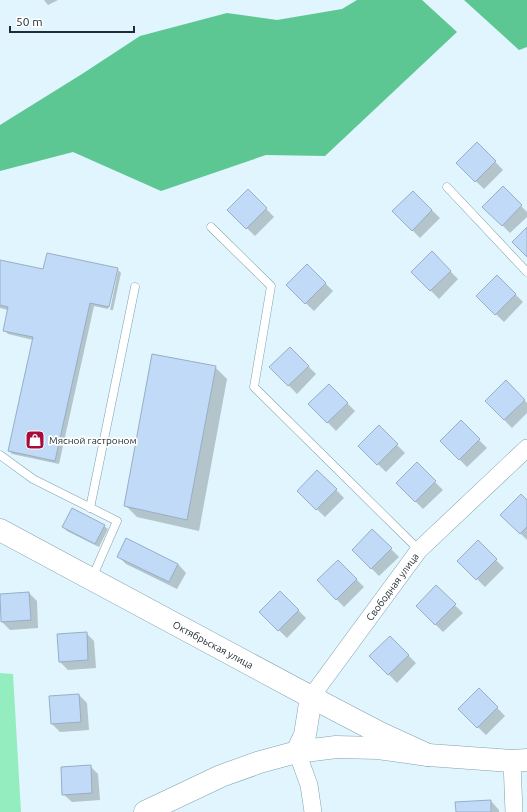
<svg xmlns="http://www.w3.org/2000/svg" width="527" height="812" viewBox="0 0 527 812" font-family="Ubuntu,sans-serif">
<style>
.green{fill:#94edbe}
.forest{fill:#5cc792}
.shadow{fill:#0003}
.building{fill:#c0daf8;stroke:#99aec5}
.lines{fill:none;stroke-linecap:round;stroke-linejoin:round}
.lane-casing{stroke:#80a1ad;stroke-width:9}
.street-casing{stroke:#80a1ad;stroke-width:18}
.secondary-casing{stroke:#80a1ad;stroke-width:23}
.lane{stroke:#fff;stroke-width:8}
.street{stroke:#fff;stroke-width:17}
.secondary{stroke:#fff;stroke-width:22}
.labels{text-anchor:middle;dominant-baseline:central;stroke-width:3.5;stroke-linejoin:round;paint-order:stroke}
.poi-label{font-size:10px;fill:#202d32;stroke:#fff;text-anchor:start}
.street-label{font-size:10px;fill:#202d32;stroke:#fff}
</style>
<rect width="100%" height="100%" fill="#e0f5fd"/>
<path class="green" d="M0,673L13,674L21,812H0Z"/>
<g class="forest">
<path d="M357,0H422L457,32L325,156L266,155L161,191L73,152L0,171V125L82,74L140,36L227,13L277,20L342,9Z"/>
<path d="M464,0H527V47L519,50Z"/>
</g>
<g class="shadow">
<path d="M44,0H58L48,5Z"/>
<path d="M477,143L503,170L484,189L457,163Z"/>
<path d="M503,188L527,212V217L510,233L484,207Z"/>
<path d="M248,190L274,217L255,236L228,210Z"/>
<path d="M413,192L440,218L420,238L394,211Z"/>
<path d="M432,253L458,279L439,299L413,272Z"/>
<path d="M0,261L44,270L117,269L121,273L113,310H110L118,271H116L108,309L94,306L59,464L12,454L9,450L33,340L8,334L4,330L8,310L0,308Z"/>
<path d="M307,265L333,291L314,311L287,285Z"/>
<path d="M497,276L523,302L504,322L477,296Z"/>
<path d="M290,348L316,374L297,394L271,367Z"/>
<path d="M215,367L227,379L199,531L137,517L125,505Z"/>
<path d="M506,382L527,403V413L512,428L486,401Z"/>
<path d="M329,385L355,411L336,431L310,404Z"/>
<path d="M461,422L487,448L467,467L441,441Z"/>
<path d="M379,427L405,453L386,472L359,446Z"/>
<path d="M417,464L443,490L423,509L397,483Z"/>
<path d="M318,471L344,498L325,517L298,491Z"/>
<path d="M527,501V540L502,515Z"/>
<path d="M104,526L108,529L99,547L67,531L63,527Z"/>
<path d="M372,530L399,557L379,576L353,550Z"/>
<path d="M478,542L504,568L485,587L459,561Z"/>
<path d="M118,556L178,564L186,573L177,589L126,564Z"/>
<path d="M338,561L364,587L344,607L318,580Z"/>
<path d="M436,587L463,613L443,632L417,606Z"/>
<path d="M280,592L306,618L287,638L260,612Z"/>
<path d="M29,593L37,601L38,628L10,630L2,622Z"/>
<path d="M86,633L94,641L96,668L68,670L60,662Z"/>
<path d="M390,637L416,663L397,683L371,656Z"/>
<path d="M479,689L505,716L486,735L459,709Z"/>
<path d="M79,695L87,703L89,730L60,732L52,724Z"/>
<path d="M90,766L98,774L100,800L72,802L63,794Z"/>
<path d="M491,801L499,810V812H457Z"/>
</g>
<g class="building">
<path d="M477,142L496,161L475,182L456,163Z"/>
<path d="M503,186L522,205L502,226L482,207Z"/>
<path d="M248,189L267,208L246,229L227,210Z"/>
<path d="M413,191L432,210L412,231L392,211Z"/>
<path d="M527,227V257L512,242Z"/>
<path d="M432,251L451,271L430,291L411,272Z"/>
<path d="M47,253L118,268L109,307L90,303L55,461L8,451L33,337L3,331L8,307L0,305V260L43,269Z"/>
<path d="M307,264L326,283L305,304L286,285Z"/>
<path d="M497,275L516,294L495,315L476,296Z"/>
<path d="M290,347L309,366L288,386L269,367Z"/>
<path d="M152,354L216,366L187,520L124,506Z"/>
<path d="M506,380L525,400L504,420L485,401Z"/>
<path d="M329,384L348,403L327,423L308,404Z"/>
<path d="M461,420L480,439L459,460L440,441Z"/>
<path d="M379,425L398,444L377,465L358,446Z"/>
<path d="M417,462L436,481L415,502L396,483Z"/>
<path d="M317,470L337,489L316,510L297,491Z"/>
<path d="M521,494L527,500V527L520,534L500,515Z"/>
<path d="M72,508L105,525L95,544L62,527Z"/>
<path d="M372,529L392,548L371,569L352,550Z"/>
<path d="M126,538L178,564L169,582L117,557Z"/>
<path d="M478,540L497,559L476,580L457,561Z"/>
<path d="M338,560L357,579L336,600L317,580Z"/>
<path d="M436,585L456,604L435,625L416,606Z"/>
<path d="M280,591L299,610L278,631L259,612Z"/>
<path d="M29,592L31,620L1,622L0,594Z"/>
<path d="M87,632L88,660L59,662L57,634Z"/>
<path d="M390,636L409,655L388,675L369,656Z"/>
<path d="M479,688L498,707L477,728L458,709Z"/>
<path d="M79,694L81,722L51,724L49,696Z"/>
<path d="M91,765L92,793L62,795L61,767Z"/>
<path d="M491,800V812H456L455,802Z"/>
</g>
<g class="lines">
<g class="lane-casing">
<g id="lane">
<path d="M447,187L527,272"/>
<path d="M211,227L271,286L254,387L419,550"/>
<path d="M0,455L33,479L117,521L92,578"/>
<path d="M90,508L135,287"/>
</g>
</g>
<g class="street-casing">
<g id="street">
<path id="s1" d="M311,697L419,550L527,448"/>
<path d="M297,752L309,785L313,812"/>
<path d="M512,761L514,812"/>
</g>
</g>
<g class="secondary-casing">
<g id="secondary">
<path id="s2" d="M0,530L311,697L380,733L428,755"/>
<path d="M297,752L305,735L311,697"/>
<path d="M145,812L221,776L260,762L297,752L336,747L378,748L428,755L512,761L527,760"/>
</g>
</g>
<use href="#lane" class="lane"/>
<use href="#street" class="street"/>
<use href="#secondary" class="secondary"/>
</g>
<defs>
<g id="shop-square" transform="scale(1)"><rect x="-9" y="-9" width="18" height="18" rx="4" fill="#a60c3a" stroke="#fff"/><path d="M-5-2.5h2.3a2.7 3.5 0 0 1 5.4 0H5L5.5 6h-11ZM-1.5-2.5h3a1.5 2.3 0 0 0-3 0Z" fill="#fff"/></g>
</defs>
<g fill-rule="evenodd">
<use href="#shop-square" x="35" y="440"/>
</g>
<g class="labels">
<g class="poi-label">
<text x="49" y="440">Мясной гастроном</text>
</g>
<g class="street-label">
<text stroke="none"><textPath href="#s1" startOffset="137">Свободная улица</textPath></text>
<text stroke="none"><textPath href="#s2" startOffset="242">Октябрьская улица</textPath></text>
</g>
</g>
<path d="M10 26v6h124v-6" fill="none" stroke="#202d32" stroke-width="2"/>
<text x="16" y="26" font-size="12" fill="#202d32" stroke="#ffffff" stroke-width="3" paint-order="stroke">50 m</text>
</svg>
